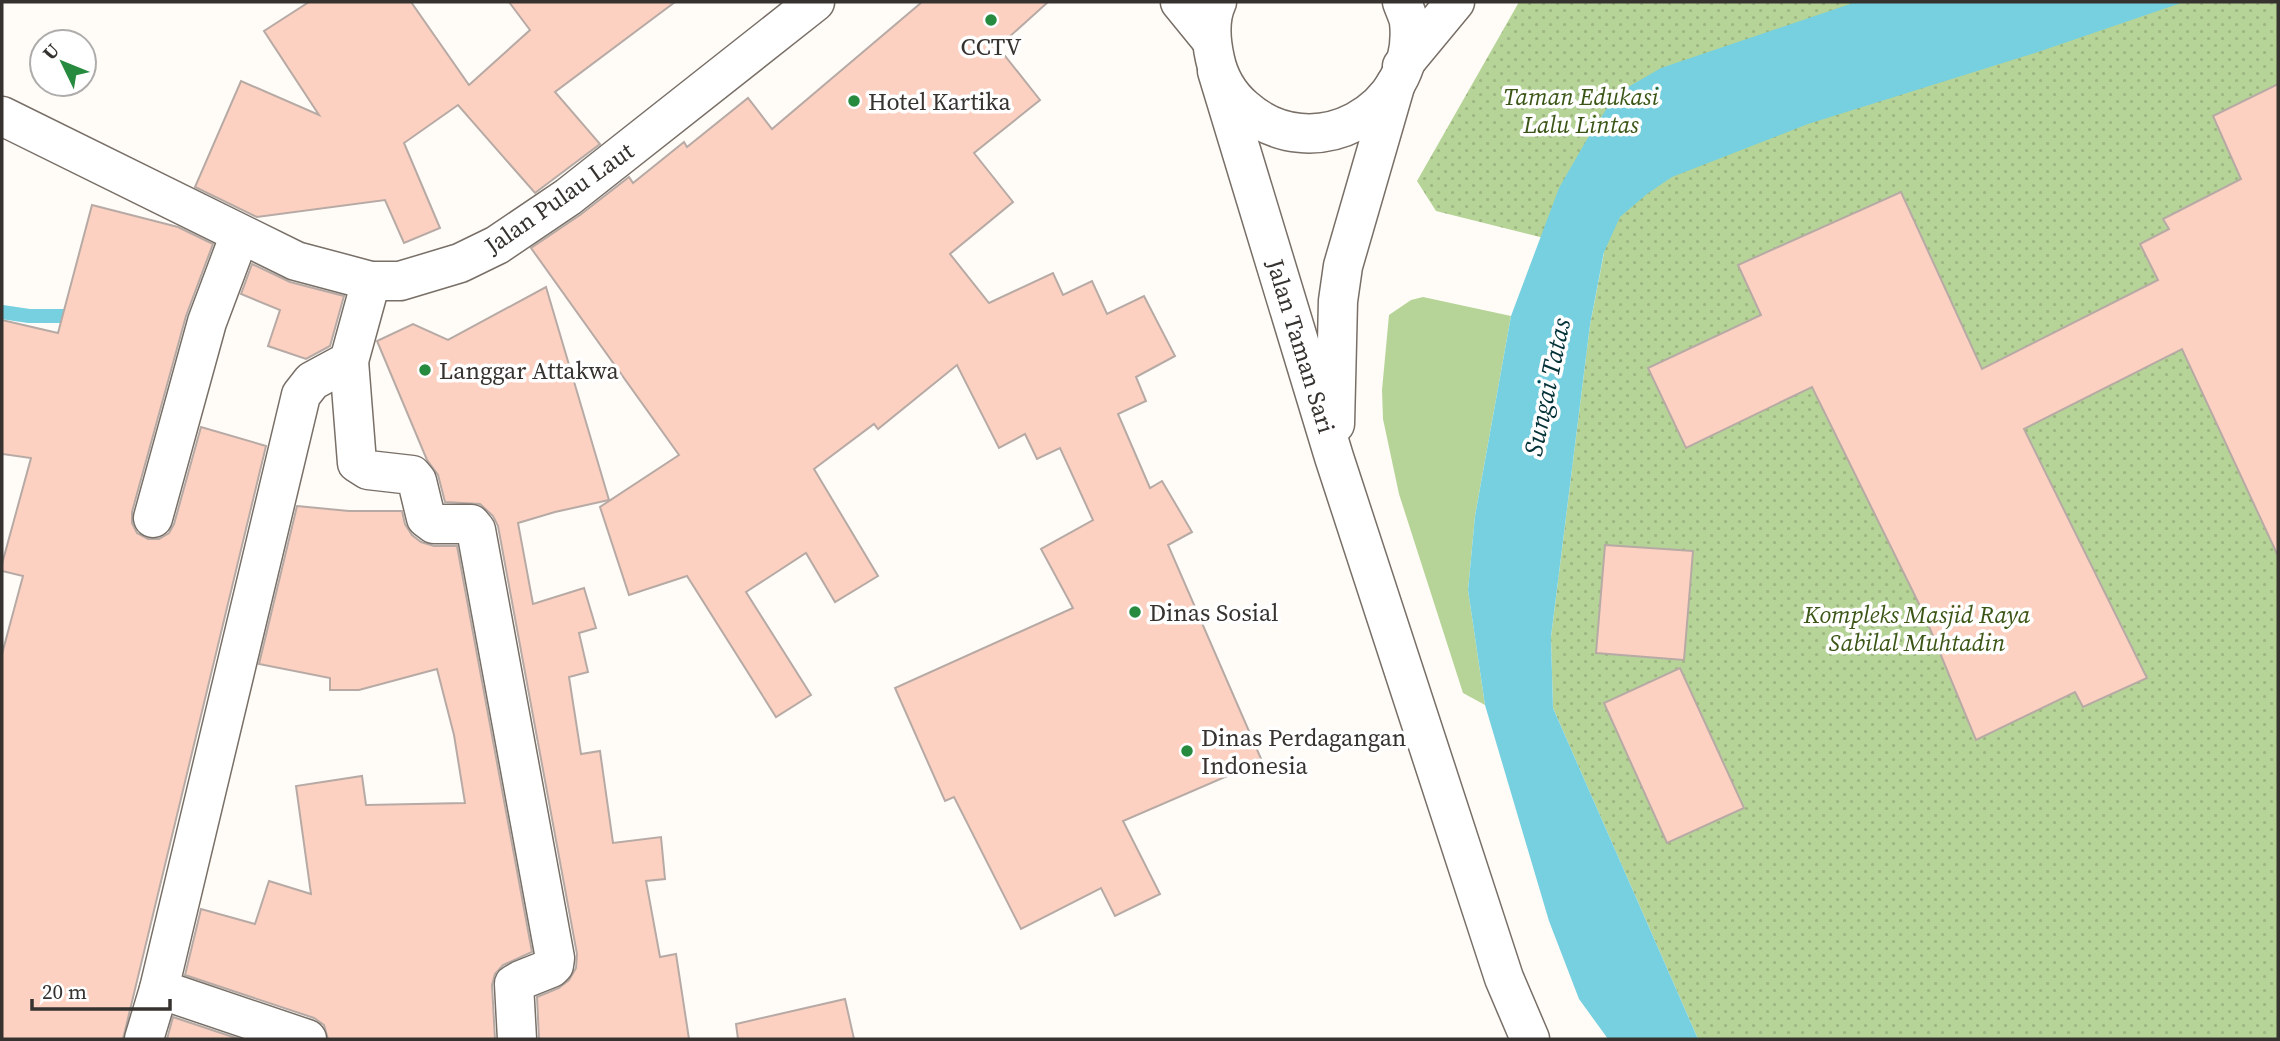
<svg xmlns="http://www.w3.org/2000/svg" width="2280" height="1041" viewBox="0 0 2280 1041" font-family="'Source Serif 4',serif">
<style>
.green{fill:#b6d497}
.park{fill:url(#park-dots)}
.water{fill:#76d0e0}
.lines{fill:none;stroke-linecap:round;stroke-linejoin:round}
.stream{stroke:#76d0e0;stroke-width:14}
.building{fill:#fcd1c1;stroke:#b7aaa5;stroke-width:2}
.minor-casing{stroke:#786f67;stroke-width:41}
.major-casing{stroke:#786f67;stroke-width:41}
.highway-casing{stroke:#786f67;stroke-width:41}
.minor{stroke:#fff;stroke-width:38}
.major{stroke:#fff;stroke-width:38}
.highway{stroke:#fff;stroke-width:38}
.poi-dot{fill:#268a3f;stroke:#fff;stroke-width:2.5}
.labels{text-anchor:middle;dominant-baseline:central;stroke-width:7;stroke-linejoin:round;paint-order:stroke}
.poi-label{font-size:24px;fill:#36322f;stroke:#fff;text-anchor:start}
.park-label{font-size:24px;font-style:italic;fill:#3a5515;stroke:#fff}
.street-label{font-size:24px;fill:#36322f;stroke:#fff}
.water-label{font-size:26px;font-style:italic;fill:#033138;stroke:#fff}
</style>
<defs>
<pattern id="park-dots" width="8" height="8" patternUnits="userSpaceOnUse" patternTransform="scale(1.75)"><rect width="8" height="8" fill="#b6d497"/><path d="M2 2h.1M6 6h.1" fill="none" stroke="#9db682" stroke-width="1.8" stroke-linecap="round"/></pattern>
</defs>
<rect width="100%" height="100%" fill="#fffbf7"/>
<path class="green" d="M1423,297L1511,316L1475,516L1468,590L1485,705L1463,693L1399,494L1383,419L1382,390L1389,315L1411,300Z"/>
<path class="park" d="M1519,2H2278V1039H1698L1553,708L1551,637L1590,325L1604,253L1436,211L1417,181Z"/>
<path class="water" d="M1856,2H2184L2038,52L1808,124L1672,177L1647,194L1620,217L1604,252L1590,325L1551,637L1553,708L1698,1039H1608L1579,999L1549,921L1485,705L1468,590L1475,516L1511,316L1559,188L1586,141L1616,94L1661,68Z"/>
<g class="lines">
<path class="stream" d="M2,312L29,316H82"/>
</g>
<g class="building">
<path d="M309,2H411L469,85L530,30L509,2H675L555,92L600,144L535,193L458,105L404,143L440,228L404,243L385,200L257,217L195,187L241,81L319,115L264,31Z"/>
<path d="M922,2H1048L998,47L1040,100L974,153L1013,202L950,254L989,303L1053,273L1063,295L1092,281L1107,314L1144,296L1175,356L1136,377L1146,401L1118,414L1150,488L1162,481L1192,532L1168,545L1262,761L1123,821L1160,894L1115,916L1101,888L1021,929L954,797L945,801L895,688L1073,608L1041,549L1093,520L1060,448L1037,459L1025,434L999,448L957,365L878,429L874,424L814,469L878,576L835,602L806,553L746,592L811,695L776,717L687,576L629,595L600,507L679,455L531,248L580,215L629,177L633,183L684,142L687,147L748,98L772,129Z"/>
<path d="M2278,84V556L2182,349L2024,429L2147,678L2083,707L2075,692L1976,740L1923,612L1812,387L1686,448L1648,368L1761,315L1738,265L1901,192L1982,369L2158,280L2140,244L2169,229L2163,219L2241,179L2213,116Z"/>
<path d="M92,205L178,227L213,244L186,316L132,512V523L137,533L148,539H159L169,533L174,524L201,427L266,446L123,1039H2V654L23,576L2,571V564L31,458L2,454V320L58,333Z"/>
<path d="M252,264L290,282L344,296L330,346L306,359L268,346L280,310L241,294Z"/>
<path d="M546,287L609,500L555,512L518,523L533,604L584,588L596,628L579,633L588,672L569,677L581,754L600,751L613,843L661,837L665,879L646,881L660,957L676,954L689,1039H539L537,997L559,988L569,980L576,968L577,954L498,526L493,516L480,504L445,502L438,475L427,460L377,341L413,324L448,340Z"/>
<path d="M297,506L349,511H402L405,524L412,535L421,542L434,546H457L532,952L503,965L495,974L492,985L495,1039H328L324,1025L314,1018L185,975L201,909L255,924L269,881L311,894L296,786L362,776L366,805L465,803L454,735L437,669L359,690H330V678L259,664Z"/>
<path d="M1605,545L1693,551L1684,660L1596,653Z"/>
<path d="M1680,668L1744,808L1667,843L1604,703Z"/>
<path d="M845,999L854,1039H738L736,1024Z"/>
<path d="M173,1017L239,1039H167Z"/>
</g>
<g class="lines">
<g class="minor-casing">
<g id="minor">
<path d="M2,116L296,261L371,281H400L460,263L497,245L568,197L815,2"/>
<path d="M349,361L357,463L368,470L412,475L417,481L426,518L434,524H471L476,530L555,958L554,965L551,968L521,980L514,984L517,1039"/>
<path d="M153,518L207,322L240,234"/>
<path d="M159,989L307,1039"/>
<path d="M144,1039L159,989L301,395L312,381L349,361L371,281"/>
</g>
</g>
<g class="major-casing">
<path id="major" d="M1402,66L1455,2"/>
</g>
<g class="highway-casing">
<g id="highway">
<path d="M1180,2L1211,40"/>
<path d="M1217,2C1209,19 1211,41 1215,59C1219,78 1230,96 1244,108C1312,169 1419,112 1409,22C1408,16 1404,8 1402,2"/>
<path d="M1217,71L1334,457L1504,978L1530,1039"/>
<path d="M1335,424L1338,301L1343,266L1396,83"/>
</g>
</g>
<use href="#minor" class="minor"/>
<use href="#major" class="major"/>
<use href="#highway" class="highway"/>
</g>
<g class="poi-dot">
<circle cx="991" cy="20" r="7"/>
<circle cx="854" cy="101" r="7"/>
<circle cx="425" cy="370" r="7"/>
<circle cx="1135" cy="612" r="7"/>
<circle cx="1187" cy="751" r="7"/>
</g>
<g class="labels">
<g class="poi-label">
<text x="991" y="46" text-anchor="middle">CCTV</text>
<text x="868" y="101">Hotel Kartika</text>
<text x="439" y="370">Langgar Attakwa</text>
<text x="1149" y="612">Dinas Sosial</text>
<text x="1201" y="737">Dinas Perdagangan<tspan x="1201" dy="28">Indonesia</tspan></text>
</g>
<g class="park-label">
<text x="1581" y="96">Taman Edukasi<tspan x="1581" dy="28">Lalu Lintas</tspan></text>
<text x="1917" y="614">Kompleks Masjid Raya<tspan x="1917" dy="28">Sabilal Muhtadin</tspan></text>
</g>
<g class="street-label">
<text transform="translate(559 198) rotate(-35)">Jalan Pulau Laut</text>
<text transform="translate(1301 346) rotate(73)">Jalan Taman Sari</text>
</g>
<g class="water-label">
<text transform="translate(1547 387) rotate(-78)">Sungai Tatas</text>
</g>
</g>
<rect width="2280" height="1041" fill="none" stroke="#36322f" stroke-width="7"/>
<g transform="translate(63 63) rotate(313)"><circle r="33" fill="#ffffff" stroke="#afadac" stroke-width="2"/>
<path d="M0-5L12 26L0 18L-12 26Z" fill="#268a3f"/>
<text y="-10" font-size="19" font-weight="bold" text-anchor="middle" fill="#36322f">U</text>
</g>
<path d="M32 999v10h138v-10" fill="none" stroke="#36322f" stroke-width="3.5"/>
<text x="42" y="999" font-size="21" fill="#36322f" stroke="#ffffff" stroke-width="5" paint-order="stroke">20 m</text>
</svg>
